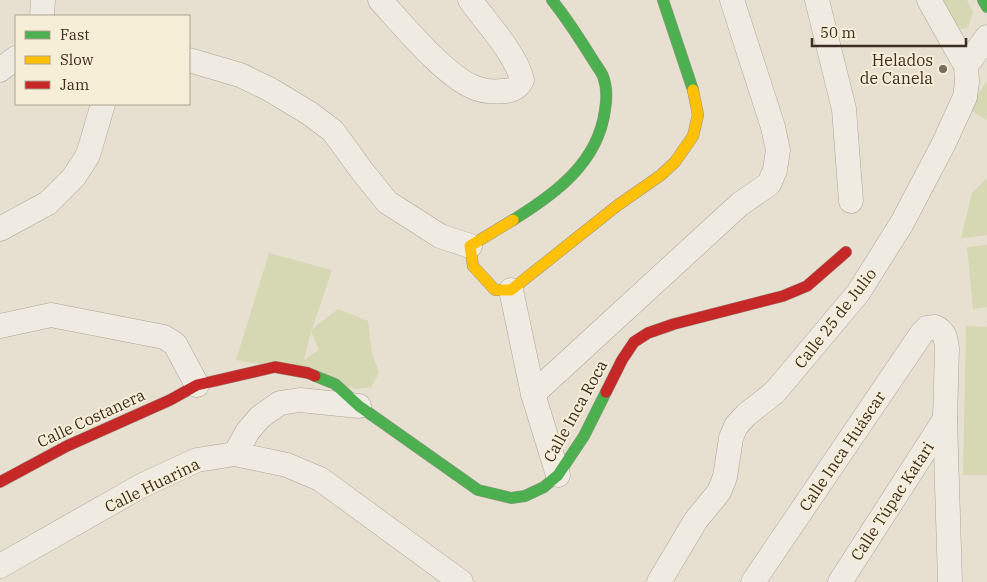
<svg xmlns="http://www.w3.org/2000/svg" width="987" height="582" viewBox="0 0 987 582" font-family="'IBM Plex Serif',serif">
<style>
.green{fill:#d6d7b3;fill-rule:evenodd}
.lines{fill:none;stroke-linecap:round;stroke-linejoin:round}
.street-casing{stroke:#ada599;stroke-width:25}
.fast-casing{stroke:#9c958a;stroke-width:12}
.slow-casing{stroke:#9c958a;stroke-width:12}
.jam-casing{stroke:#9c958a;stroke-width:12}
.street{stroke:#efebe3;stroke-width:24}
.fast{stroke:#4caf50;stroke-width:11}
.slow{stroke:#ffc107;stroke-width:11}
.jam{stroke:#c62828;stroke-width:11}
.poi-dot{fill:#786c5e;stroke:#f7eed8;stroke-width:2}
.labels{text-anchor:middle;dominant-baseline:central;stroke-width:4;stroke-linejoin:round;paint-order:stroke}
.poi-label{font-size:16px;fill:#3d2e20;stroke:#f7eed8;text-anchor:end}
.street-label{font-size:16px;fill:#3d2e20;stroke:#f7eed8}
</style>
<rect width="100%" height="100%" fill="#e7e0d1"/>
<g class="green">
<path d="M933,0H967L973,12L968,28L954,30Z"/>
<path d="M987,81V120L968,109Z"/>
<path d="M987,178V235L961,238L972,193Z"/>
<path d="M987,245V307L973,309L967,247Z"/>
<path d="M269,253L332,270L312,329L338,309L368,321L372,353L379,373L371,387L356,389L301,371L236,360ZM311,331L319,350L304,360Z"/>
<path d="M966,326L987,327V475H963Z"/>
</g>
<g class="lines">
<g class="street-casing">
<g id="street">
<path d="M380,0C402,24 444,75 473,87C482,91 494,92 503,91C512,91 518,88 522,80C516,54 486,22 470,0"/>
<path d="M817,0L844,109L851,201"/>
<path d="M929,0L966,66"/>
<path d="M42,16L43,0"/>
<path d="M189,60L240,75L269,89L309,113L333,131L362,171L387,202L440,236L470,246"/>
<path d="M0,70L16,58"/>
<path d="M0,229L48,203L74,177L88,155L103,104"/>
<path d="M511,290L533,394L558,475"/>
<path d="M0,326L51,315L164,337L175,344L197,385"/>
<path d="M533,394L740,204L769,184L775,170L778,150L773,127L732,0"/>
<path d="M235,454L248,431L260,417L280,403L300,400L359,406"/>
<path d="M0,566L141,486L197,460L235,454L287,465L320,479L461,582"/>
<path d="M659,582L696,520L719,492L725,477L731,438L736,426L746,415L775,392L858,293L902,223L944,143L965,97L967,82L966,66L987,37"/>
<path d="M753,582L922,333L927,328L935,327C945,332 946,338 947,349L945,419L950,582"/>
<path d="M840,582L945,419"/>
</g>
</g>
<g class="fast-casing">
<g id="fast">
<path d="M663,0L693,90"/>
<path d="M983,0L987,7"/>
<path d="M513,220C555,194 598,163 605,110C607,99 607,87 603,76C600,70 596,65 593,60C580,39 567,19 552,0"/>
<path d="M315,376L335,384L359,406L478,490L511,498L525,496L544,487L558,475L584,436L606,392"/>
</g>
</g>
<g class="slow-casing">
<path id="slow" d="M513,220L470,246L473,266L495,290H511L618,205L661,175L675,162L693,136L698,115L693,90"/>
</g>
<g class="jam-casing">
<g id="jam">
<path d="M606,392L622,360L634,342L648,333L674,324L783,296L807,286L846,252"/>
<path d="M0,482L67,446L170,400L197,385L275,367L308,373L315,376"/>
</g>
</g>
<use href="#street" class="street"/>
<use href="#fast" class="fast"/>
<use href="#slow" class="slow"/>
<use href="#jam" class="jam"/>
</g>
<circle class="poi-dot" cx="943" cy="69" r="5"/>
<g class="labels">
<g class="poi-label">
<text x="933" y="60">Helados<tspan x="933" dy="18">de Canela</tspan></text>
</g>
<g class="street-label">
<text transform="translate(835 318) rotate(-52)">Calle 25 de Julio</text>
<text transform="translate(575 411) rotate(-61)">Calle Inca Roca</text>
<text transform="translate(91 418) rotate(-25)">Calle Costanera</text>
<text transform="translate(842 451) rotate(-56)">Calle Inca Huáscar</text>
<text transform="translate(152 485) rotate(-26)">Calle Huarina</text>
<text transform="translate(892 501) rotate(-57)">Calle Túpac Katari</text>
</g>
</g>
<rect x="15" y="15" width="175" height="90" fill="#f7eed8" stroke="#ada18e"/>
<rect x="25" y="31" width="25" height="8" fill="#4caf50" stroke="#ada18e"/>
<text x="60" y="40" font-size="15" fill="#3d2e20">Fast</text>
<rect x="25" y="56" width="25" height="8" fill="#ffc107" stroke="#ada18e"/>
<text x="60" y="65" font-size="15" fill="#3d2e20">Slow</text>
<rect x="25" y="81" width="25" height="8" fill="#c62828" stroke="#ada18e"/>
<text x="60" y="90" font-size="15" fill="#3d2e20">Jam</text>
<path d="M812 38v8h154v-8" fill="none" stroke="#3d2e20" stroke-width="2.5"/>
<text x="820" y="38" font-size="15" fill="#3d2e20" stroke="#f7eed8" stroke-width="4" paint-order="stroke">50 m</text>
</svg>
